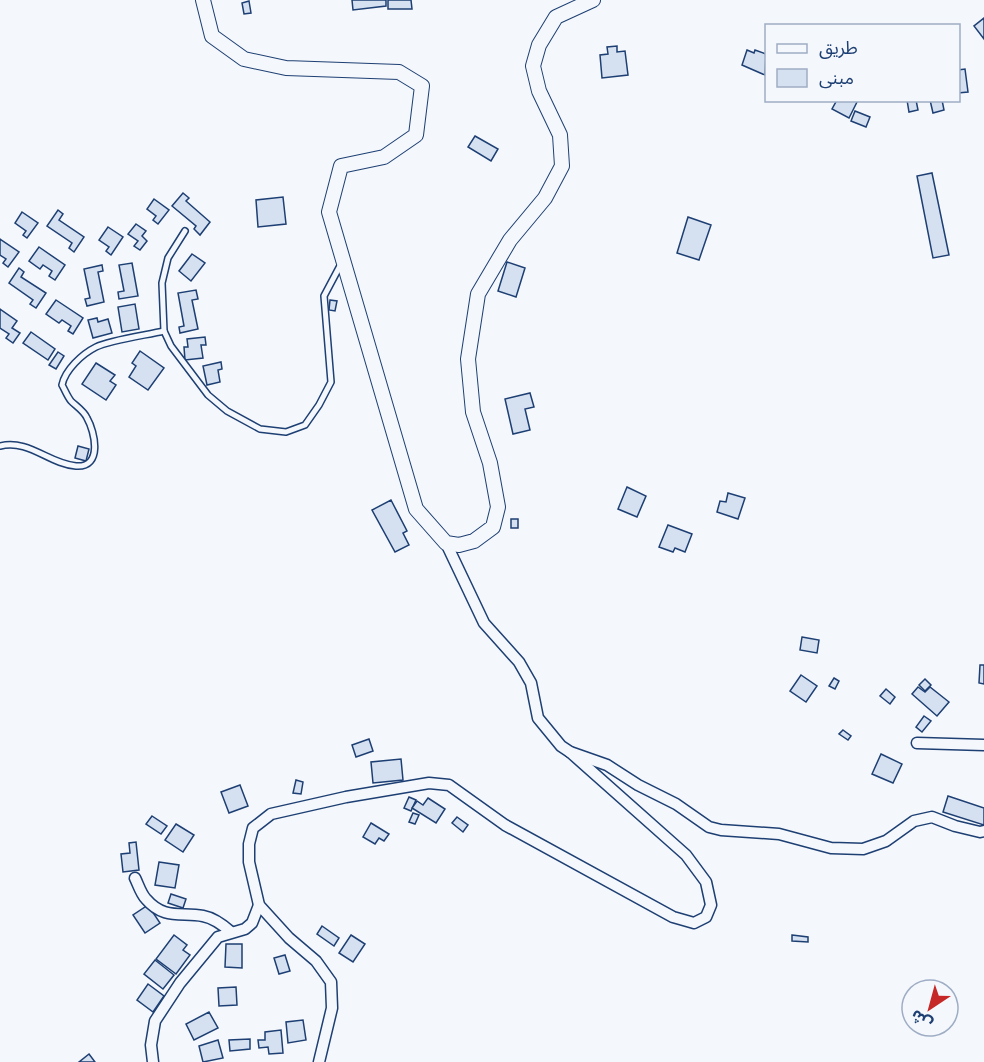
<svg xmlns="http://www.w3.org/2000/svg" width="984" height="1062" viewBox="0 0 984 1062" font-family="'PT Sans Narrow','Noto Sans Arabic',sans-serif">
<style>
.building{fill:#d5e0f0;stroke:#1d3f73;stroke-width:1.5}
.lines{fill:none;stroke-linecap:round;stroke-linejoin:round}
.lane-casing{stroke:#1d3f73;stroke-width:8}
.street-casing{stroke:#1d3f73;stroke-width:13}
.secondary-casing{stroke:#1d3f73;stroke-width:16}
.lane{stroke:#f4f7fb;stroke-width:5}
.street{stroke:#f4f7fb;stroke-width:10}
.secondary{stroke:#f4f7fb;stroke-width:14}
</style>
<rect width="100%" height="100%" fill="#f4f7fb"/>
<g class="building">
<path d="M352,0H386V6L353,10Z"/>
<path d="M388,0H411L412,9H388Z"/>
<path d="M249,1L251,13L244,14L242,3Z"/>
<path d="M984,18V39L974,26Z"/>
<path d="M617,46V52L625,51L628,75L602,78L600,55L608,54L607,47Z"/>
<path d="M747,50L754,53L755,50L766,54L765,75L742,65Z"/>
<path d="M965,69L968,92L958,93V70Z"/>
<path d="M837,100H858L849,118L832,109Z"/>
<path d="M907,100H916L918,110L909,112Z"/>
<path d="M930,100H942L944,110L933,113Z"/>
<path d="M855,111L870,117L866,127L851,121Z"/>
<path d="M475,136L498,149L491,161L468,147Z"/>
<path d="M932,173L949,255L933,258L917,176Z"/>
<path d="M183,193L189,198L186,201L210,222L200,235L194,229L196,226L172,206Z"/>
<path d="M283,197L286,224L258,227L256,200Z"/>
<path d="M154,199L169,210L158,224L153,220L156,216L147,209Z"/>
<path d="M58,210L63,214L59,220L84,237L74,252L69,248L72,243L47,226Z"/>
<path d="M22,212L38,223L27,238L23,235L26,231L15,223Z"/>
<path d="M688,217L711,225L699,260L677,253Z"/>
<path d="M136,224L146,231L142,236L147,241L140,250L134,246L138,241L128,234Z"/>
<path d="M108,227L123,237L111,255L106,251L109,247L99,240Z"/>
<path d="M0,239L19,252L8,267L3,263L6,259L0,255Z"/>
<path d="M39,247L65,265L55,280L49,276L52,271L43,265L40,269L29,261Z"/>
<path d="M192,254L205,263L191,281L179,271Z"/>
<path d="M507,262L525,268L516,297L498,291Z"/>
<path d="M132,263L138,296L119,299L118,292L124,291L119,265Z"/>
<path d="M102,265L103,271L98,272L104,302L87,306L85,299L90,298L84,269Z"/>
<path d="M19,268L24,272L21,277L46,293L36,308L30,304L33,300L9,283Z"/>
<path d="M196,290L198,299L192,300L198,329L180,333L179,327L184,326L178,293Z"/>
<path d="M56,300L83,318L73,334L68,331L71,326L62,320L59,323L46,314Z"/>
<path d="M330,300L337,301L335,311L329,310Z"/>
<path d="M135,304L139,329L122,332L118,307Z"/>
<path d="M0,309L17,321L12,328L20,333L13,343L6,338L9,334L0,328Z"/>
<path d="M97,318L98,322L108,319L112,333L93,338L88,320Z"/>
<path d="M31,332L55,349L48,360L23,343Z"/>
<path d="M205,337L206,345H201L203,358L185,360L184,347H188L187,339Z"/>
<path d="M140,351L164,368L148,390L129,377L136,366L132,363Z"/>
<path d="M58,352L64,356L56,369L49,365Z"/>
<path d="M221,362L222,369L218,370L220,382L207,385L203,366Z"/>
<path d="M96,363L115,375L110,381L116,385L106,400L82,384Z"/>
<path d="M530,393L534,407L525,409L530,430L513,434L505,399Z"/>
<path d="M78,446L89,449L86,461L75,458Z"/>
<path d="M627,487L646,496L637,517L618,509Z"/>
<path d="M728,493L745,498L738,519L717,512L720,501L726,502Z"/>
<path d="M391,500L407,531L403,533L409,545L395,552L372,510Z"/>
<rect x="511" y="519" width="7" height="9"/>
<path d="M668,525L692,534L685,552L675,548L673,552L659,547Z"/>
<path d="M802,637L819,640L817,653L800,650Z"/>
<path d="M980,665H984V684L979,683Z"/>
<path d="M801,675L817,686L806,702L790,691Z"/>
<path d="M834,678L839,681L835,689L829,686Z"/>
<path d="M925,679L931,685L925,691L919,685Z"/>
<path d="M918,687L925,692L930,687L949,702L937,716L912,694Z"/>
<path d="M886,689L895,697L890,704L880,696Z"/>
<path d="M924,716L931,721L922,732L916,727Z"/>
<path d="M843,730L851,736L848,740L839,734Z"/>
<path d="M369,739L373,751L356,757L352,745Z"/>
<path d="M881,754L902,764L893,783L872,774Z"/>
<path d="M401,759L403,780L373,783L371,762Z"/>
<path d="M296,780L303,782L301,794L293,793Z"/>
<path d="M240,785L248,806L229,813L221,792Z"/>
<path d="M948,796L984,808V825L943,812Z"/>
<path d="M409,797L416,800L411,811L404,808Z"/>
<path d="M428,798L445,809L436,823L412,808L417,801L423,805Z"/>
<path d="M413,813L419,815L415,824L409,822Z"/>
<path d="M152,816L167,826L161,834L146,824Z"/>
<path d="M457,817L468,825L463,832L452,823Z"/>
<path d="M371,823L389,834L384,841L379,838L375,844L363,837Z"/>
<path d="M176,824L194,835L183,852L165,840Z"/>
<path d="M136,842L139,870L123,872L121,854L130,853L129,843Z"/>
<path d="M159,862L179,865L175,888L155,885Z"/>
<path d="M171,894L186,899L183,908L168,903Z"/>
<path d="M148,905L160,923L145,933L133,915Z"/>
<path d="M322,926L339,938L334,946L317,934Z"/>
<path d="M174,935L187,945L183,950L190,955L176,974L156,959Z"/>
<path d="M351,935L365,944L353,962L339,953Z"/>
<path d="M792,935L808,937V942L792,941Z"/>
<path d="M226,944H242V968L225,967Z"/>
<path d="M285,955L290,971L279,974L274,958Z"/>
<path d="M155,960L174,975L163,989L144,974Z"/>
<path d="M148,984L164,996L153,1012L137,1000Z"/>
<path d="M236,987L237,1005L219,1006L218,988Z"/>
<path d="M209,1012L218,1028L194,1040L186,1024Z"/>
<path d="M303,1020L306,1040L288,1043L286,1022Z"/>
<path d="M281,1030L283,1053L269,1054L268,1047L259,1048L258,1040H265V1032Z"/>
<path d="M250,1039V1049L230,1051L229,1040Z"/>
<path d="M218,1040L223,1058L203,1062L199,1046Z"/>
<path d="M89,1054L95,1062H79Z"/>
</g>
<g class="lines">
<g class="lane-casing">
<g id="lane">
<path d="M185,231L168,258L162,283L164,331L171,346L208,395L227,411L260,429L286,432L305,425L319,405L331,382L324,296L341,264"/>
<path d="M0,446C29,439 49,464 76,466C103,468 95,432 87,418C84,411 76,406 71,401C67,396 65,390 62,385C65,370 82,354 96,347C110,340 147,335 164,331"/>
</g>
</g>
<g class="street-casing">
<g id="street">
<path d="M446,543L484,623L519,662L531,683L538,718L561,746L570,752L607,765L638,785L676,804L709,827L721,830L779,834L831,848L863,849L886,841L914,821L932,817L955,826L980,832L984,831"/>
<path d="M917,743L984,745"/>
<path d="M135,878C138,884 141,894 146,899C164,920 181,912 203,916C214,918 223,925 231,932"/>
<path d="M153,1062L151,1045L155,1021L180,983L218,937L245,929L252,923L259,905"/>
<path d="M319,1062L332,1008L331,982L316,961L289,938L259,905L249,862V844L253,828L271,814L346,797L429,783L449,785L505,825L673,917L694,923L706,917L711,905L706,882L686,855L570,752"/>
</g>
</g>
<g class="secondary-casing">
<path id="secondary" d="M203,0L212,36L244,59L286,68L399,72L422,86L416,135L384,157L341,166L329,212L416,509L446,543L459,545L474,541L493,527L498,507L490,463L473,412L468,359L478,294L510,240L545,198L562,166L560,135L539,91L533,66L539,45L556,17L593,0"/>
</g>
<use href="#lane" class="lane"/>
<use href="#street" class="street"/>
<use href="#secondary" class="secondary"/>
</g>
<rect x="765" y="24" width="195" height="78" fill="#f4f7fb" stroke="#9eadc5" stroke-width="1.5"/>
<rect x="777" y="44" width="30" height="9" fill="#f4f7fb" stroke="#9eadc5" stroke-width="1.5"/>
<text x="819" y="54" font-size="18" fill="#1d3f73">طريق</text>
<rect x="777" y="69" width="30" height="18" fill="#d5e0f0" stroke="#9eadc5" stroke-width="1.5"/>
<text x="819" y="84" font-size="18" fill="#1d3f73">مبنى</text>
<g transform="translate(930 1008) rotate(216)"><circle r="28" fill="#f4f7fb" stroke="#9eadc5" stroke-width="1.5"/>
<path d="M0-4.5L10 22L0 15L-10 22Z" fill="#c62828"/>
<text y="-9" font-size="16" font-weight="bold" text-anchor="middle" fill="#1d3f73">ش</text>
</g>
</svg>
